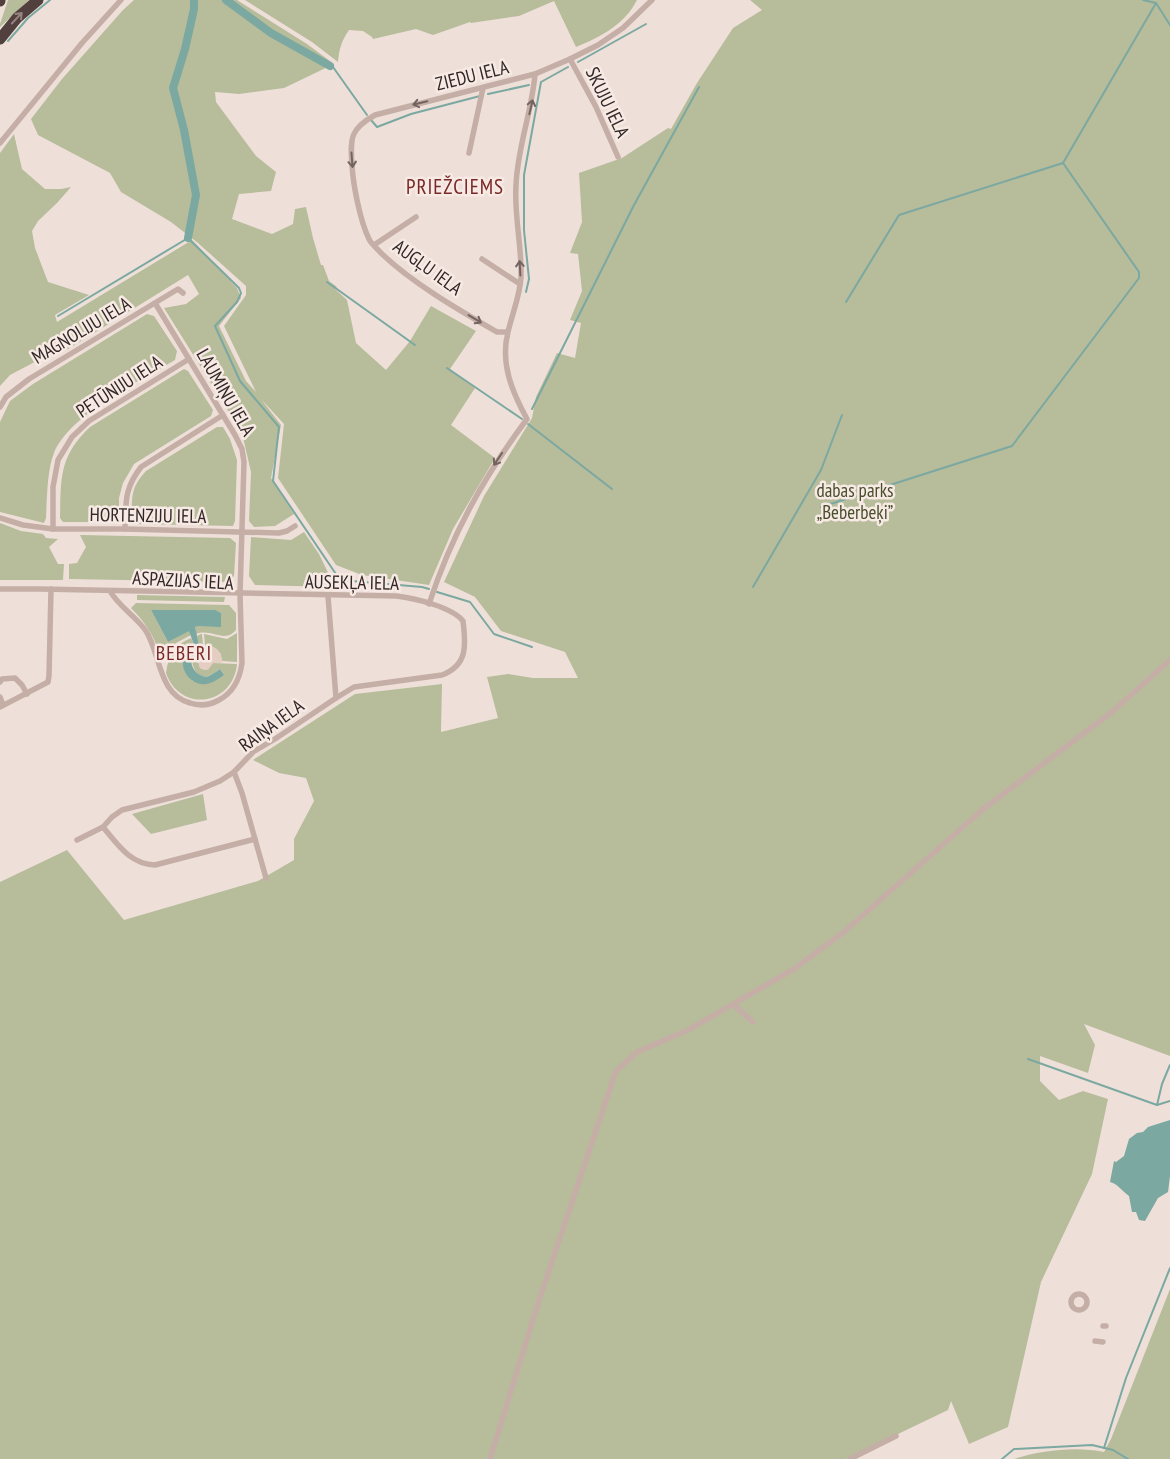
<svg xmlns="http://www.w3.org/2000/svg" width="1170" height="1459" viewBox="0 0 1170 1459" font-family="'PT Sans Narrow',sans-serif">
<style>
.green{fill:#b7bc9b}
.plaza{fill:#e5cec1}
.water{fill:#7ba8a1}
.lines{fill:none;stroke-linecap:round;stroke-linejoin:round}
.stream{stroke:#7ba8a1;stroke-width:2}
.canal{stroke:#7ba8a1;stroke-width:8}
.street{stroke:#c5aea6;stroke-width:5.5}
.highway{stroke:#52403e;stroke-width:11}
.oneway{stroke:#948480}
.oneway2{stroke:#746460}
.labels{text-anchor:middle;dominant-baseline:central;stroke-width:5;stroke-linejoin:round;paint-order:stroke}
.street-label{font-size:19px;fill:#322726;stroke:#f7eae4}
.park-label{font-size:19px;fill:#484e2c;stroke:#f7eae4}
.neighbourhood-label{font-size:20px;letter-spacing:1px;fill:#792927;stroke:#f7eae4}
.quarter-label{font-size:21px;letter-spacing:1px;fill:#792927;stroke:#f7eae4}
</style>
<rect width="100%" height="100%" fill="#eee0d9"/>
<g class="green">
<path d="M8,0H29L0,27V24Z"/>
<path d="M134,0H237L307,44L334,64L284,88L239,94L215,92L216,102L256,156L276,172L271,191L239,194L232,219L272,234L293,224L295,209L306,207L313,238L321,265H323L329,281L337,287L335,289L347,300L356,343L386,370L410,341L431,306L476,331L450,369L475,388L451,425L495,458L453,529L429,585L362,575L336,565L278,478L284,424L261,399L281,425L271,478L294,514L275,526L254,527L249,521L251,472L242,433L164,308L186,304L199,294L188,275L65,351L63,347L10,375L0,386V153L14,134L22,169L45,189H61L71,187L57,203L38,221L32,231L35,248L48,282L89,295L55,315L57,322L192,240L237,288L241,298L219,326L246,381L256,392L224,326L246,295V286L198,243L171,222L121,192L110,173L38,135L31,119L62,79L123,10Z"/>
<path d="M245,0H637C625,24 601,37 576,47L554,1L519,16L471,23L470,22L433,35L416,29L373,39L372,37L363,31L349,30C342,40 339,49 338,62L312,42Z"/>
<path d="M750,0H1170V1056L1084,1024L1095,1045L1088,1073L1040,1056V1081L1059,1100L1083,1091L1108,1099L1092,1174L1041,1282L1008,1427L969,1444L951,1401L948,1410L846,1459H0V882L67,850L124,920L258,881L294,860V839L314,801L306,778L279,773L253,760L355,694L442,684L441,732L498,718L487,677L508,674L533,678H578L565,652L501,631L475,597L444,582L484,496L532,418L536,397L557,353L575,358L581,323L570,320L582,291L578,254L570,253L582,222L579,173L622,158L668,128L671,129L697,83L733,28L762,10Z"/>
<path d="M147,314L154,316L177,351L175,360C140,381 70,414 54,453C47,470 47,499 46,518L44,523L0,512V422L10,401L33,384Z"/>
<path d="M184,369L188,371L213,410L211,416L134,464L123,483L119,498V519L116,522H63L60,518C61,478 59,456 90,427Z"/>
<path d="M217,427H223L230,439L237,460L235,521L233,526L136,524L132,520C132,498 130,488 146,471Z"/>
<path d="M0,523L21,531L43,534L46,538L58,539L49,547L58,564H64L63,580H0Z"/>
<path d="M304,532L319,554L335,587L255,585L249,576L251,537L291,540Z"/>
<path d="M80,535L230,538L236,543L234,576L229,582L69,579V564L77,563L86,547Z"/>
<path d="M137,595L225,597L224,602L137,600Z"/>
<path d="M136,603L229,605L236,613V630C224,644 212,628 196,634L195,627L197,626L151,610L168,642L189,630L191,635L176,643L168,657L162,661C155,638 148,625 131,608Z"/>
<path d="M237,633V662L222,661C221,651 215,646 205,645L204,634L227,639Z"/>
<path d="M201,634H202L204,655L198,661L200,668L205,670L213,663L237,664C233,706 180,713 166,673C168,656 176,644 191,638L194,645L187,652L192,681L224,675L220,669C217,671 212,675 208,676C198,679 192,668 192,659L200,649L197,636Z"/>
<path d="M203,794L207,820L151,834L132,814Z"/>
<path d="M1170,1289V1459H1014C1040,1450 1078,1446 1104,1452L1111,1439Z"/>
</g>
<path class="plaza" d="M203,645L211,646L217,649L221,654L222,663H213L208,670L200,668L198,662L200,657L203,655Z"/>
<g class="water">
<path d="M151,610H215L221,613V627L198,626L195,627L200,649C197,651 193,654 192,658C189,668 200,679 209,676C213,674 217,671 220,669L224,675C218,679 213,683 206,684C194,686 182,674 183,662C184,655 189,650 194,645L189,631L168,642Z"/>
<path d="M1170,1120V1176L1168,1192L1158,1198L1145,1221L1139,1220L1136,1212H1132L1129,1196C1122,1191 1118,1184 1110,1182L1114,1161L1116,1162L1124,1156L1129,1139L1137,1133L1143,1132L1148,1127Z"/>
</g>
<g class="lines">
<g class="stream">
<path d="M1143,0L1156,3L1170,25"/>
<path d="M8,41L28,18L50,0"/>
<path d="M578,62L646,24"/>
<path d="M330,66L333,67L367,115"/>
<path d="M488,94L529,85"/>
<path d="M371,120L377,127L411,114L480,96"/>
<path d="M327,282L415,345"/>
<path d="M526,292L529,279L524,230V175L541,82L568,67"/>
<path d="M846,302L899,215L1063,163L1156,3"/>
<path d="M58,316L188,238L239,288L241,293L237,302L215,326L240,381L279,427L273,481L340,580L422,587L429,589"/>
<path d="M447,368L522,419"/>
<path d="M532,409L634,205L699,87"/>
<path d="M528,424L612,489"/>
<path d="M821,507L1012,446L1139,278V272L1063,163"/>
<path d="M753,587L821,470L842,415"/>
<path d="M437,592L470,602L494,634L532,647"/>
<path d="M1028,1059L1157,1105L1170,1101"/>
<path d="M1157,1105L1162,1084L1170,1065"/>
<path d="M1104,1448L1126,1378L1170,1268"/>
<path d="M1002,1459L1014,1449L1092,1445L1113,1450L1128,1459"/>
</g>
<g class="canal">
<path d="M226,0L271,33L330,66"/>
<path d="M188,238L196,195L184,130L173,88L185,49L194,9V0"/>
</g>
<g class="street">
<path d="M570,59L596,107L618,157"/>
<path d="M0,143L82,43L121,0"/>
<path d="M469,153L483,88"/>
<path d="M374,245L416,217"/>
<path d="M482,259L520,284"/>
<path d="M507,332H497C459,310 412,283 381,253C377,248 371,244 369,239C360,221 353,184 352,165C350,138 350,129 375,115L535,74L570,59L598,45L623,28L652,0"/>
<path d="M0,407L6,397L29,379L178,289L183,293"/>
<path d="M0,518L23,525L53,529H125L279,533L287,531L295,526"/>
<path d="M53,529V487L58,460L72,437L89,421L189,359"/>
<path d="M125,529C126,502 124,489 141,467L223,415"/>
<path d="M0,589H39L396,596C414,598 452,607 463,621C466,645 468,665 442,675L354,687L336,698"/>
<path d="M110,591C119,607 136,616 146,631C161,655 158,694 190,703C199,706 210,705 219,700C234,692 240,678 242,663L240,594L244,462L242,449L235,435L155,303"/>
<path d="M429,604C452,534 483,478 527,419C512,392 500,363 508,332C512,314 520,296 521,277C522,246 514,216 516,186C517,148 532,112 535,74"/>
<path d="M0,682L2,679L15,678L22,685L27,694"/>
<path d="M0,697L3,705"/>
<path d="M0,707L48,682L49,676L51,589"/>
<path d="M234,772L242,793L266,878"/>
<path d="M103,827C118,845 130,864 155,865L255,839"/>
<path d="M77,840L103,827L112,817L122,810L194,792L220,781L234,772L253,752L275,739L336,698L328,596"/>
<path d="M733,1004L753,1022"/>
<circle cx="1079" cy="1302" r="8"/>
<path d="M1103,1326H1106"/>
<path d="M1095,1341L1103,1342"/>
<path d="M490,1459L540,1297L616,1071L637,1052L688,1030L794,969L845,931L982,810L1112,712L1170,660"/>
<path d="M850,1459L896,1436"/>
</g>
<g class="highway">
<path d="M0,1V0"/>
<path d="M0,39L17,18L38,0"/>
</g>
</g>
<defs><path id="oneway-shaft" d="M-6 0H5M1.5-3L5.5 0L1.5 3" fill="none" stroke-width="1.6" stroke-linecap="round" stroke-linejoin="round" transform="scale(1.25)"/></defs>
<use class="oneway" href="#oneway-shaft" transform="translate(17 18) rotate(-47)"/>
<g class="oneway2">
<use href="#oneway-shaft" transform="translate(420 103) rotate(166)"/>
<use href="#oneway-shaft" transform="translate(531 107) rotate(-77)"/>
<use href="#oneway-shaft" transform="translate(352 160) rotate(86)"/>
<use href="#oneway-shaft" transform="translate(520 268) rotate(-93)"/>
<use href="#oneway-shaft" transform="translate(475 319) rotate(31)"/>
<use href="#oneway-shaft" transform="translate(498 459) rotate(124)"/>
</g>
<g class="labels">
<g class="street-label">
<text transform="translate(472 75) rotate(-14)">ZIEDU IELA</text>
<text transform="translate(608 102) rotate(64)">SKUJU IELA</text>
<text transform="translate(428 267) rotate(36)">AUGĻU IELA</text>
<text transform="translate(81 330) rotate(-31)">MAGNOLIJU IELA</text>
<text transform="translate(119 386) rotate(-33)">PETŪNIJU IELA</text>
<text transform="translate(226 392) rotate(60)">LAUMIŅU IELA</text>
<text transform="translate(148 515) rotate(1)">HORTENZIJU IELA</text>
<text transform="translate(183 580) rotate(3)">ASPAZIJAS IELA</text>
<text transform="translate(352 582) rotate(1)">AUSEKĻA IELA</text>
<text transform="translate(271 725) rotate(-36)">RAIŅA IELA</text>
</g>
<g class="park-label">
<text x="855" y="490">dabas parks<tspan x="855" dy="22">„Beberbeķi”</tspan></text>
</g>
<g class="neighbourhood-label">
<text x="184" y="653">BEBERI</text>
</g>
<g class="quarter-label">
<text x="455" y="186">PRIEŽCIEMS</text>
</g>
</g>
</svg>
